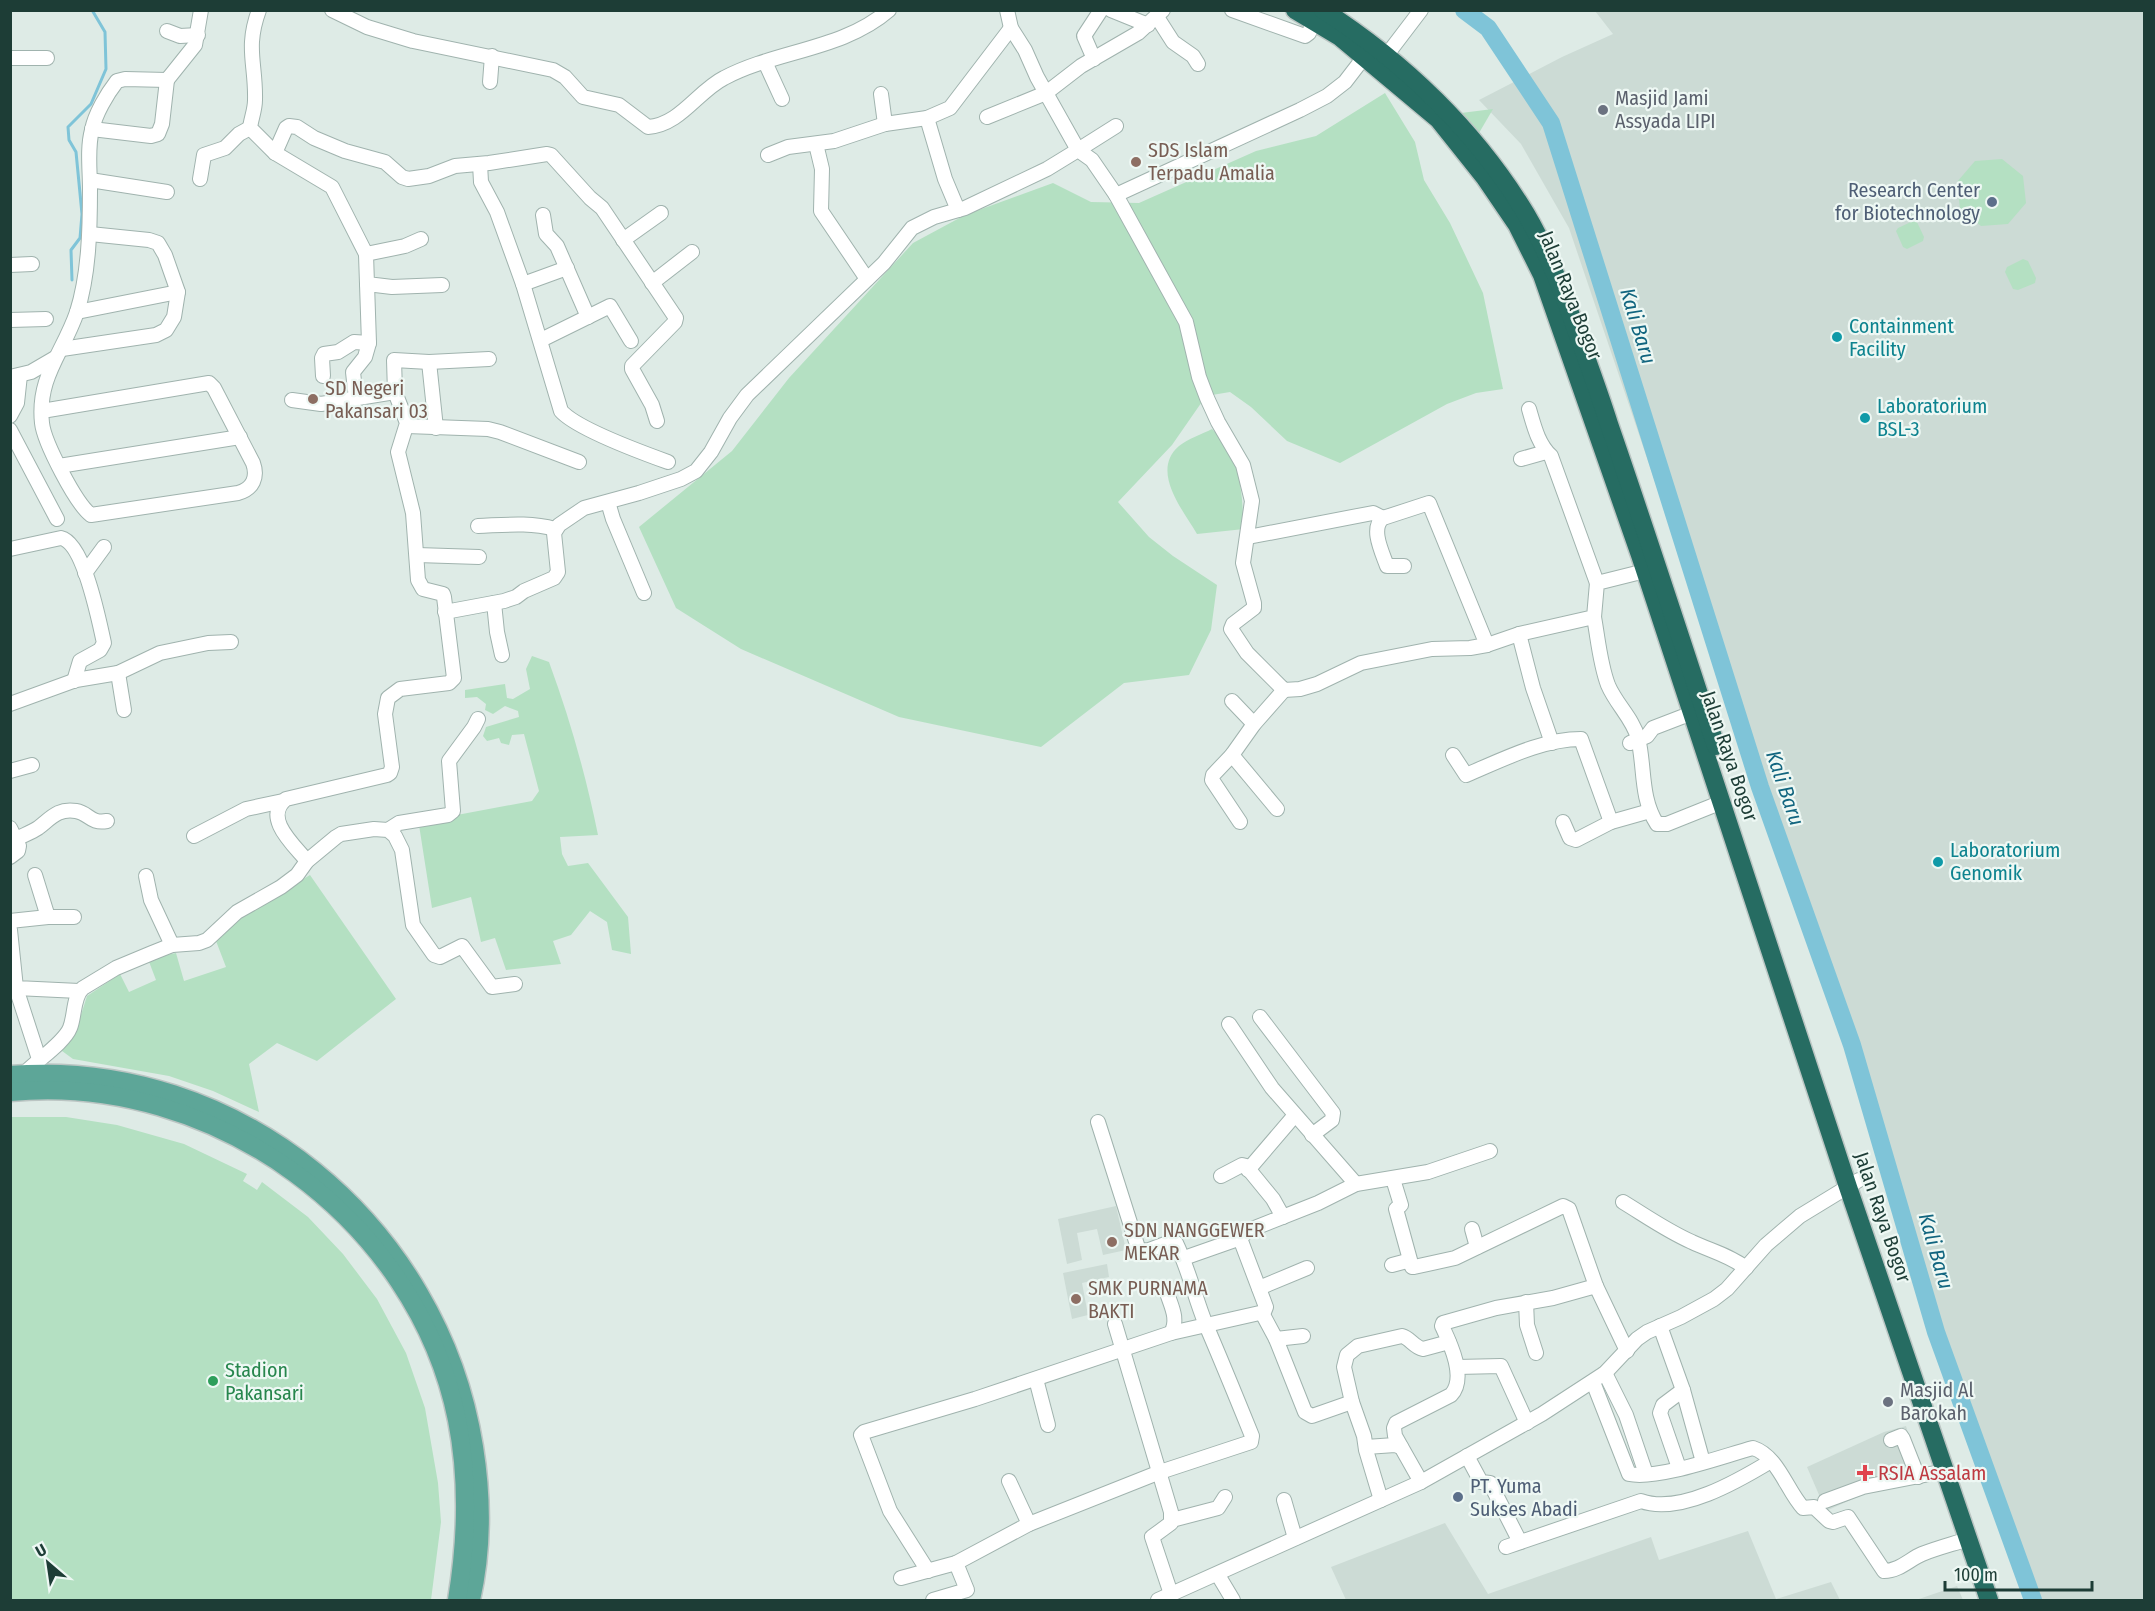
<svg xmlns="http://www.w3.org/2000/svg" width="2155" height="1611" viewBox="0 0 2155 1611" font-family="'Fira Sans Condensed',sans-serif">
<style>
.built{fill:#ccdbd5}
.green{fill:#b4e0c2}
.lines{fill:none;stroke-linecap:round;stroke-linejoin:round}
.stream{stroke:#7fc4d8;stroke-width:3}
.river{stroke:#7fc4d8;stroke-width:18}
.minor-casing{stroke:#a0b3ae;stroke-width:16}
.major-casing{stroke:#bbc5c3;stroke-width:21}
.highway-casing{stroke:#bbc5c3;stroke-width:21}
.minor{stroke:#fff;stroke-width:14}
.major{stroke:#5da698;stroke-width:18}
.highway{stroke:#266c62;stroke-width:18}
.worship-dot{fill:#6b7280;stroke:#eef8f4;stroke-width:2}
.education-dot{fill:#8d6e63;stroke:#eef8f4;stroke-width:2}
.service-dot{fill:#5c6f8a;stroke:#eef8f4;stroke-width:2}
.culture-dot{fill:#0f9aa8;stroke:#eef8f4;stroke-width:2}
.leisure-dot{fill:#2e9e5b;stroke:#eef8f4;stroke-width:2}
.health-dot{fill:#e0444e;stroke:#eef8f4;stroke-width:2}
.labels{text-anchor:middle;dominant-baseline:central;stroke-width:4.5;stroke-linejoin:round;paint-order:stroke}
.worship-label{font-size:20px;fill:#5b616d;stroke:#eef8f4;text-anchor:start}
.education-label{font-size:20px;fill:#785e54;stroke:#eef8f4;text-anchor:start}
.service-label{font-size:20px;fill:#4e5e75;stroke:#eef8f4;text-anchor:end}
.street-label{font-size:20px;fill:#1d3d36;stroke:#eef8f4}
.culture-label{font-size:20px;fill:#0d838f;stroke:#eef8f4;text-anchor:start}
.leisure-label{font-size:20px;fill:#27864d;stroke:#eef8f4;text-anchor:start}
.health-label{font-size:20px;fill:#be3a42;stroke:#eef8f4;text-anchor:start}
.water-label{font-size:21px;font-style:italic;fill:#11657f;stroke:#eef8f4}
</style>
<rect width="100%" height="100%" fill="#deebe6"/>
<g class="built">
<path d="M1595,11H2144V1600H2034L1569,228L1521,144L1479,100L1562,57L1613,34Z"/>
<path d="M1116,1206L1126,1250L1103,1255L1097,1229L1077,1233L1082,1260L1067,1264L1058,1219Z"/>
<path d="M1107,1264L1109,1277L1082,1283L1088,1315L1072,1319L1063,1273Z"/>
<path d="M1906,1426L1922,1479L1866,1493L1826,1511L1807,1467L1884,1432Z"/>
<path d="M1445,1523L1488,1594L1651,1537L1659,1560L1748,1531L1776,1599L1831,1582L1840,1600H1346L1331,1567Z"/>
<path d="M1957,1586L1963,1600H1916Z"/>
</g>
<g class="green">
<path d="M1385,93L1415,142L1424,180L1450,223L1483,293L1503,389L1476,393L1447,404L1340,463L1287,441L1251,407L1230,392L1206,396L1172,445L1118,502L1149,537L1173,556L1217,585L1211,630L1189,675L1124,683L1041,747L899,717L741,649L676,608L639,527L732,451L789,378L913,243L965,215L1053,183L1091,202L1139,203L1256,151L1316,136Z"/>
<path d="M1493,109L1479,133L1461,113Z"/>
<path d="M2002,159L2023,176L2026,203L2008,224L1981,226L1960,209L1957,182L1975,161Z"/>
<path d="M1913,221L1917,222L1924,237L1923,241L1907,249L1903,247L1896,231L1898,228Z"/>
<path d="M2023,259L2028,261L2036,278L2035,283L2018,290L2013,289L2005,272L2007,267Z"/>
<path d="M1212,429L1236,453L1242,499L1244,529L1197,534C1183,510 1150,471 1179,446C1188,439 1202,434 1212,429Z"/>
<path d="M532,656L549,662C570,719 586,776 598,835L560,837L562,854L568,866L588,863L628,917L631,954L612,950L607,922L590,911L571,935L553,941L561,964L506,970L495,938L481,942L471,897L432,908L419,825L425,821L532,801L539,791L524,734L512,735L509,745L501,743L499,738L487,741L483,736L486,727L519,717L518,711L505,706L493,714L485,710L486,704L477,697L465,698V690L505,684L507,698L513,699L530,689L526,669Z"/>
<path d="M310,875L396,999L317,1061L277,1043L249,1064L259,1112L213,1091L169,1076L73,1059L58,1048L76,1031L87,996L120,974L129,992L156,980L148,959L176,953L184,981L226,967L216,941L243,915Z"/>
<path d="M11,1117H66L117,1125L184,1144L247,1174L243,1181L257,1190L262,1182L308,1217L343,1254L377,1299L406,1353L425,1408L438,1483L441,1522L431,1600H11Z"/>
</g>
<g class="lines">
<path class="stream" d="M72,280L71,250L80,238L82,214L76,152L69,140L68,127L91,104L106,69L105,32L92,10"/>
<path class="river" d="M1464,10L1488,28L1551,123L1760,787L1852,1045L1936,1332L2033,1600"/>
<g class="minor-casing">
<g id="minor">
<path d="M259,10C245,48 256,64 255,100C255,110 251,119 250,128L275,153L332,187L366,254"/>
<path d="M332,10L367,27L413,41L553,70L565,77L583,97L619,105L648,127C680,125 698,91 724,78C777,50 843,50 889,10"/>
<path d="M1007,10L1011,28L1025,50L1037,77L1078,150L1116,126"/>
<path d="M1111,10L1148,25"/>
<path d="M1232,10L1305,36L1309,33L1314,20"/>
<path d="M1157,17L1173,42L1193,56L1198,64"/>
<path d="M167,31L180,36L198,35"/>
<path d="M1386,56L1421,10"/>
<path d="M10,58H47"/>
<path d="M1094,59L1084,36L1101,10"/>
<path d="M765,62L782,99"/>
<path d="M490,82L492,56"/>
<path d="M881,94L885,124L927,118L950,108L1011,28"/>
<path d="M987,117L1046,93L1081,66L1138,33L1163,10"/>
<path d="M927,118L945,179L958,210"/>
<path d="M92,129L151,136L158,134L162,124L167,80"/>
<path d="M816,144L822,169L821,211L867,279"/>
<path d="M275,153L286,128L289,126L297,127L314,138L345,151L385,162L402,177L408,179L429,176L455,166L489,163L547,154L551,155L590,198L602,208L676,318L675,322L632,366V369L652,405L657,421"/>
<path d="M768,155L788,147L834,141L885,124"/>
<path d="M480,164L481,182L497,212L523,284L561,411C577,429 643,453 668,462"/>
<path d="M200,179L204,155L225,148L239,134L250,128"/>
<path d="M90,180L167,192"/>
<path d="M1116,195L1186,322L1199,377L1207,398L1218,422L1243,465L1252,501L1243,563L1254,603V608L1233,624L1231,629L1247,653L1284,690L1300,689L1317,684L1361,663L1432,649L1470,648L1487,645L1519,634L1594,617L1597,583L1645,571"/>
<path d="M543,215L546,234L557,246L588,317"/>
<path d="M421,239L405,246L366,254L367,284L392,287L442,285"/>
<path d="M623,240L661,213"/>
<path d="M10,265L32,264"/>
<path d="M652,283L692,252"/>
<path d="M523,284L567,268"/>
<path d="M77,312L178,292"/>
<path d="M10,320L46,319"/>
<path d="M541,340L610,306L631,341"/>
<path d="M62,349L156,335L166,330L174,317L178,292L165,255L158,243L149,240L90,234"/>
<path d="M429,362L436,428"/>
<path d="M323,376L322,358L324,354L338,352L354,342L369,343"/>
<path d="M10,377L31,372L55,358"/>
<path d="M356,399L353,372L365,357L369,343L367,284"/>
<path d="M292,400L321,404L395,392"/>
<path d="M1529,409C1534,426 1538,444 1551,456L1597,583"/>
<path d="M42,411L209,383L214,388L253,463C258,477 253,489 238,493L91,515C76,504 44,442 42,423C37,377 63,353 77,312C89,274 90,229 90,189C90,170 87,148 92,130C95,114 107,94 117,81L125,79L167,80L195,45L201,10"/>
<path d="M10,416L17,403L20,375"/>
<path d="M407,426L488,429L500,432L579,462"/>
<path d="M10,430L57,519"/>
<path d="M1521,459L1546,452"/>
<path d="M59,466L240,437"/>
<path d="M608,502L613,519L644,593"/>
<path d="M478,526C505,525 529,522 555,529"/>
<path d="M1248,537L1373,513L1383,518"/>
<path d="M10,549L61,538C84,543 99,621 104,643L100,650L80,661L74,681"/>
<path d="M417,555L479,557"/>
<path d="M1404,566H1387C1382,552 1370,528 1383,518L1429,503L1487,645"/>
<path d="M85,573L104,547"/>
<path d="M494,603L497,632L502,655"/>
<path d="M445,612L504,601L516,597L524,591L554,578L558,572L554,533L559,525L584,508L639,493L681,479L696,471L711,452L730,418L747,395L884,263L912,228L934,217L965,208L1047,169L1078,150L1092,160L1116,195L1300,110L1327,96L1345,82L1365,56"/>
<path d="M1594,617C1598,639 1600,664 1608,685C1616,704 1633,719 1638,738C1645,766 1640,798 1657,824H1667L1722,802"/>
<path d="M1519,634L1533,688L1552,743"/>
<path d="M118,673L124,710"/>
<path d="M1232,701L1254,724"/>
<path d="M10,704L76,680L118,673L160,653L208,643L231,642"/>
<path d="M1630,743L1647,736L1653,728L1692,713"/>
<path d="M1232,755L1277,809"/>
<path d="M1453,755L1466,775C1502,760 1542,739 1581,739L1611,822"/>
<path d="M10,771L32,765"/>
<path d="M1240,822L1212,780L1213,775L1232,755L1254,724L1284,690"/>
<path d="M1563,822L1570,838L1576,840L1611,822L1650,811"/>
<path d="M10,828L19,846L18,851L10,857"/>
<path d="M388,830L399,823L448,815L453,811L449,761L474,727L478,719"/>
<path d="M194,836L246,809L283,801"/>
<path d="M16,839C24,835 32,832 38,828C51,818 58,808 76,811C89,813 90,824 107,821"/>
<path d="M307,861C295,846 262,818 286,799L387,775L390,773L392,767L385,714L388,698L400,689L449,683L454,678L444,597L443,594L423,589L418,580L413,513L398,452L407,423L395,392L394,360L429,362L489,359"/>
<path d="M35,875L48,917"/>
<path d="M146,876L151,900L172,945"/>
<path d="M10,921L48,917H74"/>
<path d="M10,930L16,988L79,991"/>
<path d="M16,988L39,1059"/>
<path d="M1260,1017L1333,1113L1332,1120L1312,1135"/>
<path d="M1229,1024L1272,1088L1356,1184"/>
<path d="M24,1074C36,1061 64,1043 70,1028C75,1016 73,996 83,988L116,968L152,953L172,945L199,943L207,940L237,912L281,887L297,875L307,861L336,837L341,834L374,829L388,830L395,836L402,850L413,925L434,955L440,957L462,946L492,987L515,984"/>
<path d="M1248,1170L1295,1115"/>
<path d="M1221,1176L1242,1165L1246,1166L1273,1199L1283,1217"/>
<path d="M1393,1179L1401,1205L1396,1209L1412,1267"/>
<path d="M1623,1202C1646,1216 1667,1231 1692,1242C1711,1251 1729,1255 1746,1268"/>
<path d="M1472,1229L1477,1247"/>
<path d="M1184,1258L1241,1238"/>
<path d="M1392,1265L1407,1261L1414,1267L1455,1258L1563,1206L1569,1209L1596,1286"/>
<path d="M1259,1288L1307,1268"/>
<path d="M1167,1293C1171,1306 1179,1319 1171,1333"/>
<path d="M1526,1302L1527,1325L1536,1353"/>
<path d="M1262,1313L1276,1339L1305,1412L1312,1416L1352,1402"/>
<path d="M1115,1324L1171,1512V1523L1152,1537L1171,1594"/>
<path d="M1660,1326L1683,1390L1703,1462"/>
<path d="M1276,1339L1303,1336"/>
<path d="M1457,1367L1501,1366L1527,1423"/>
<path d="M1605,1373L1626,1415L1646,1474"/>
<path d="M1036,1379L1048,1425"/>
<path d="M1593,1382L1629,1474C1658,1480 1723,1456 1753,1448C1778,1456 1787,1491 1803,1508L1814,1507L1829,1521L1833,1522L1848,1517L1884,1571C1899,1571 1910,1559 1922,1554C1937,1548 1953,1544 1968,1539"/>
<path d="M1891,1440L1901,1436L1903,1439L1918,1477"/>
<path d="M1366,1447L1395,1445L1401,1447"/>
<path d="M1467,1456L1481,1482L1490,1483L1520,1542"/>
<path d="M1679,1468L1660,1413L1663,1405L1683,1390"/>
<path d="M1009,1481L1029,1524"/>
<path d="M1421,1482L1395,1436L1394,1428L1396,1423L1451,1395C1467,1378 1450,1343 1442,1326L1443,1323L1496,1308L1553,1298L1596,1286L1627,1351"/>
<path d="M1284,1500L1295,1538"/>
<path d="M1381,1500L1366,1450L1364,1436L1352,1402L1344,1367L1347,1355L1358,1346L1402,1336C1410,1338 1414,1347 1423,1349L1449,1342"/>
<path d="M1825,1501L1863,1487L1945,1471"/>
<path d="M1172,1520L1218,1508L1225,1497"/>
<path d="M1506,1547L1641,1501C1680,1515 1738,1481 1771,1461"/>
<path d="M928,1571L890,1511L861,1435L864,1432L975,1399L1171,1333L1264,1312L1266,1307L1241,1241V1238L1247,1231L1318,1203L1356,1184L1428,1172L1490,1151"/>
<path d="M1218,1575L1233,1600"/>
<path d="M901,1578L956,1563L1029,1524L1160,1472L1251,1442L1252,1436C1237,1399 1222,1362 1206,1325C1195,1298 1189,1270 1176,1243L1173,1241L1149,1250L1139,1251L1098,1122"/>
<path d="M933,1600L967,1590L956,1563"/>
<path d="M1158,1600L1421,1482L1542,1414L1605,1373L1637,1339L1647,1332L1681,1317L1714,1299L1727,1289L1766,1245L1800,1216L1859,1180"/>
</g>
</g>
<g class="major-casing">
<g id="major">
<path d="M10,1075C238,1057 439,1225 474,1447C482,1497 482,1551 471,1600"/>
<path d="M10,1092C213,1072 417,1219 457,1420C469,1481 467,1539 457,1600"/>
</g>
</g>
<g class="highway-casing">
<g id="highway">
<path d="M1295,10L1340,37L1438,119L1485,178L1517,225L1542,275L1640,555L1848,1187L1989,1600"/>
<path d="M1323,10C1404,62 1476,131 1526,214C1546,248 1560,284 1573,321C1585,355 1598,389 1609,424C1646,531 1681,639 1716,746"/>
</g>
</g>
<use href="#minor" class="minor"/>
<use href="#major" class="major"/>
<use href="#highway" class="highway"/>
</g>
<g class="worship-dot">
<circle cx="1603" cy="110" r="6"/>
<circle cx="1888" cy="1402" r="6"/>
</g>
<g class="education-dot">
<circle cx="1136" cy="162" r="6"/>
<circle cx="313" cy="399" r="6"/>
<circle cx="1112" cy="1242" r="6"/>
<circle cx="1076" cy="1299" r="6"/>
</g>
<g class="service-dot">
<circle cx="1992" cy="202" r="6"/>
<circle cx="1458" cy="1497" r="6"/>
</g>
<g class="culture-dot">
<circle cx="1837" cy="337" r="6"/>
<circle cx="1865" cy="418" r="6"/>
<circle cx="1938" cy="862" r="6"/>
</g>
<circle class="leisure-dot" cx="213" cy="1381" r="6"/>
<path class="health-dot" d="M1862 1464h6v6h6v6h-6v6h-6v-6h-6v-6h6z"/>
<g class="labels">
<g class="worship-label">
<text x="1615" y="98">Masjid Jami<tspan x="1615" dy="23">Assyada LIPI</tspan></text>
<text x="1900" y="1390">Masjid Al<tspan x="1900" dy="23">Barokah</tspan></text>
</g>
<g class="education-label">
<text x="1148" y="150">SDS Islam<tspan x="1148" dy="23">Terpadu Amalia</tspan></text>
<text x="325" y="388">SD Negeri<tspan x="325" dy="23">Pakansari 03</tspan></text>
<text x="1124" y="1230">SDN NANGGEWER<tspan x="1124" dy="23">MEKAR</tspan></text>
<text x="1088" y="1288">SMK PURNAMA<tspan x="1088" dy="23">BAKTI</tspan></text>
</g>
<g class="service-label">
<text x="1980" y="190">Research Center<tspan x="1980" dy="23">for Biotechnology</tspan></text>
<text x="1470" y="1486" text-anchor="start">PT. Yuma<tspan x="1470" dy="23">Sukses Abadi</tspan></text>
</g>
<g class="street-label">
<text transform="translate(1571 295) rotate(68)">Jalan Raya Bogor</text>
<text transform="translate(1730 756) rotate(71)">Jalan Raya Bogor</text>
<text transform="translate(1883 1217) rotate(71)">Jalan Raya Bogor</text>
</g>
<g class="culture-label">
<text x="1849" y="326">Containment<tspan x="1849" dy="23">Facility</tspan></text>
<text x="1877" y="406">Laboratorium<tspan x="1877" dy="23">BSL-3</tspan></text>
<text x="1950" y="850">Laboratorium<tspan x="1950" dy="23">Genomik</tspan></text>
</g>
<g class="leisure-label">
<text x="225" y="1370">Stadion<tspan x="225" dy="23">Pakansari</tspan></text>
</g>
<g class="health-label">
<text x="1878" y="1473">RSIA Assalam</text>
</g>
<g class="water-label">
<text transform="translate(1638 326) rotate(73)">Kali Baru</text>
<text transform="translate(1785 788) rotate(71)">Kali Baru</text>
<text transform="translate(1936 1251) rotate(74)">Kali Baru</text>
</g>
</g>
<rect width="2155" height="1611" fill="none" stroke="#1d3d36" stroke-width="24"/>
<g transform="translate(48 1563) rotate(331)" stroke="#eef8f4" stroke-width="4.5" paint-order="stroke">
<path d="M0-4.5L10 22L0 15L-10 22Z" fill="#1d3d36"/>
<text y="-9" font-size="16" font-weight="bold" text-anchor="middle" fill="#1d3d36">U</text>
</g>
<path d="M1945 1581v9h147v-9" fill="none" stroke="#1d3d36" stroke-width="3"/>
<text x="1954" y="1581" font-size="18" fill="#1d3d36" stroke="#eef8f4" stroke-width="4.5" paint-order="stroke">100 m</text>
</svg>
